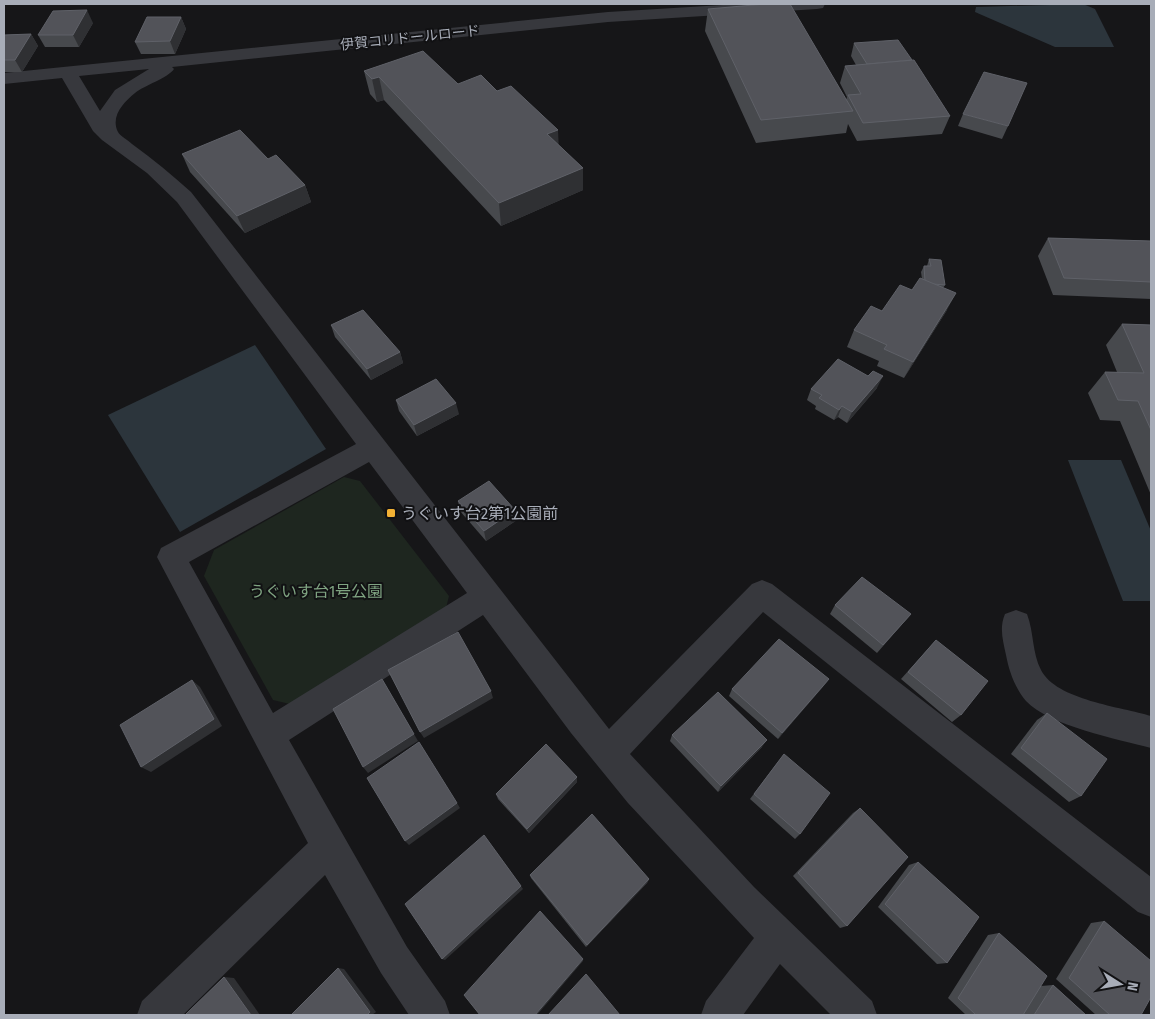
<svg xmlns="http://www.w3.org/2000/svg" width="1155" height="1019" viewBox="0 0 1155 1019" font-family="'Fira Sans Condensed','Noto Sans JP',sans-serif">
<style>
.green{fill:#1e261f}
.water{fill:#2c353c}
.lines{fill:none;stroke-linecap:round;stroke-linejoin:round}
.minor{fill:#37383d;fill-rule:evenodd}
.wall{fill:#47494d}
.shaded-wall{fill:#2f3033}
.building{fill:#525359;stroke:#5f6168}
.poi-dot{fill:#f2b134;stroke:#111113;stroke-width:2}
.labels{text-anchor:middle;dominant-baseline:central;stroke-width:4;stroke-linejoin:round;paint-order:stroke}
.far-street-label{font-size:14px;fill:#a8adb8;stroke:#111113}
.poi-label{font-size:16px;fill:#a8adb8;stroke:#111113;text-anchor:start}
.park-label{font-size:16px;fill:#7fa381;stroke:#111113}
</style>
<rect width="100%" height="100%" fill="#161618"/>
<path class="green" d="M344,477L360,481L449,596L446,608L294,705L273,700L204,576L214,550Z"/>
<g class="water">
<path d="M1083,4L1095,9L1114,47H1055L975,12L976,7Z"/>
<path d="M255,345L326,449L180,532L108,415Z"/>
<path d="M1068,460H1121L1151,531V601H1123Z"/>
</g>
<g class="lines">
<g class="minor">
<path d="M739,4H825L823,8L817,9L608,22L172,67L174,69C168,78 145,85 135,93C124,102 110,116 118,132C120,136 128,140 132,144C153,159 172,175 191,192L609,729L752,584L762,580L772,584L1151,877V917L1138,912L763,612L630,754L754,887L872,1001L877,1015H831L780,964L743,1015H701L706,1001L754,938L628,803L571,733L483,615L289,740L407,947L445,1001L450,1015H409L381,973L325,875L183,1015H137L142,1001L308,843L157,557L161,548L356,444L177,202L147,173L102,140L93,131L62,78L4,84V73L608,12ZM149,69L115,90L100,111L79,76ZM369,462L467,593L273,713L189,562Z"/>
<path d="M1016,610L1027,614C1034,632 1032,653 1041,670C1056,700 1122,707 1151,716V748C1118,739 1049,726 1026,701C1015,688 1009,671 1006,655C1003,641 999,628 1005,614Z"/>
</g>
</g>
<g class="wall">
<path d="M708,9L846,100L847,97L840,83L845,66L856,65L851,56L854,43L950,116L942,134L857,141L848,124L846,133L756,143L705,31Z"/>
<path d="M181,17L186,29L175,54H141L135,42Z"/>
<path d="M93,23L79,47H45L38,35Z"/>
<path d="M31,34L38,46L22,72H4V35Z"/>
<path d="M364,71L458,84L497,91L558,130V145L583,168V190L501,226L384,100L377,102L370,94Z"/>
<path d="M963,114L1008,126L1002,139L958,126Z"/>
<path d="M182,154L268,159L305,185L311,202L245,233L190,172Z"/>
<path d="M1048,238L1151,241V299L1053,295L1038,256Z"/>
<path d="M929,259L945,285L943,288L947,310L904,378L877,366L879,361L847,347L854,330L912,290L922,279L921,272L924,266H927Z"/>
<path d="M1122,324L1151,325V495L1120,421L1100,420L1088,393L1105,372H1117L1106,345Z"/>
<path d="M331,325L400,352L403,363L371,380L335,337Z"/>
<path d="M877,388L847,423L838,417L834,420L815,409L816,406L807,400L811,389Z"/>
<path d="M396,400L459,414L417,436L399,411Z"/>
<path d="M458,501L515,510L517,520L486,541L460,511Z"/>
<path d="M835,605L911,614L877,653L830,614Z"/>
<path d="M936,640L961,715L952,722L901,679Z"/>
<path d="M829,679L778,739L729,696L732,689Z"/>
<path d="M1047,713L1081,796L1069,802L1011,754L1037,720Z"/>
<path d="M672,735L762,747L718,792L670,741Z"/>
<path d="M784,754L800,834L795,839L750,799Z"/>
<path d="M577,782L529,833L498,799L496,794Z"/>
<path d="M860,808L847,926L840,928L793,876L853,813Z"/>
<path d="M918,862L947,963L937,964L878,907L909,865Z"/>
<path d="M530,875L649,879L647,883L586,947L531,878Z"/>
<path d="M1104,921L1141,1015H1096L1056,979L1091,923Z"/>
<path d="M999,933L1041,986L1053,985L1086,1015H966L948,998L988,935Z"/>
</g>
<g class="shaded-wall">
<path d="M87,10L93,23L79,47L73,35Z"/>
<path d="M181,17L186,29L175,54L170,41Z"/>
<path d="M31,34L38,46L22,72L15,60Z"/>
<path d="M379,77L384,100L377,102L372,79Z"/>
<path d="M558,130L559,152L547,134Z"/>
<path d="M583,168V190L501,226L499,203Z"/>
<path d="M305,185L311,202L245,233L237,216Z"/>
<path d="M956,293L947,310L904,378L913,362Z"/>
<path d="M400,352L403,363L371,380L367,369Z"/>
<path d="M883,376L877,388L847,423L852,412Z"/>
<path d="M456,403L459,414L417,436L414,425Z"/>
<path d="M842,406L838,417L834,420L839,410Z"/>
<path d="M515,510L517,520L486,541L484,531Z"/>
<path d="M829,679L823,687L778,739L782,733Z"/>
<path d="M192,680L200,687L222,726L151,772L141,767Z"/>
<path d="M491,691L493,698L424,738L420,732Z"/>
<path d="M414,734L418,741L368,773L363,767Z"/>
<path d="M767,740L762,747L718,792L721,786Z"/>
<path d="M577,777V782L529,833L527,829Z"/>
<path d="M457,803L460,808L409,845L405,841Z"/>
<path d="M649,879L647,883L586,947L587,945Z"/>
<path d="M521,886L523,889L445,960L442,959Z"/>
<path d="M583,959V961L537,1015H535Z"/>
<path d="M338,968L344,969L376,1012L372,1015H367Z"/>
<path d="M224,977L234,978L260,1015H251Z"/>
</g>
<g class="building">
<path d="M765,4H790L853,111L761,120L708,9Z"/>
<path d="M87,10L73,35H38L53,11Z"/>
<path d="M147,17H181L170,41L135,42Z"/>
<path d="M31,34L15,60H4V35Z"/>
<path d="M898,40L912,60L867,64L854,43Z"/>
<path d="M423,51L458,84L481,75L497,91L511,86L558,130L547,134L583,168L499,203L379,77L372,79L364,71Z"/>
<path d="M914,60L950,116L863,123L848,95L861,94L845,66Z"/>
<path d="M984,72L1027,83L1008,126L963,114Z"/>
<path d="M240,130L268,159L276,155L305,185L237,216L182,154Z"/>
<path d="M1048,238L1151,241V282L1064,278Z"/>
<path d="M929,259L941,260L945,285L933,284L925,281L924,266H931Z"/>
<path d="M920,278L956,293L913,362L884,349L887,345L854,330L871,306L882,311L900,285L912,290Z"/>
<path d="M363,310L400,352L367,369L331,325Z"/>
<path d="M1122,324L1151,325V430L1138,401L1118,400L1105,372L1144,373Z"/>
<path d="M838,359L868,376L873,371L883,376L852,412L842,406L839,410L819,398L822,395L811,389Z"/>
<path d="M436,379L456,403L414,425L396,400Z"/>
<path d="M489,481L515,510L484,531L458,501Z"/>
<path d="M862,577L911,614L883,645L835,605Z"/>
<path d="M458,632L491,691L420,732L388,670Z"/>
<path d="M779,639L829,679L782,733L732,689Z"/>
<path d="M936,640L988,681L961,715L908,672Z"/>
<path d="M382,679L414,734L363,767L333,709Z"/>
<path d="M192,680L214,719L141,767L120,725Z"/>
<path d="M718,692L767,740L721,786L672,735Z"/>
<path d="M1047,713L1107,759L1081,796L1021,748Z"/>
<path d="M419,742L457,803L405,841L367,778Z"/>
<path d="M546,744L577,777L527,829L496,794Z"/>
<path d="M784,754L830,793L800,834L754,794Z"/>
<path d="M860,808L908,857L847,926L798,873Z"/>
<path d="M592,814L649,879L587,945L530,875Z"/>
<path d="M484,835L521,886L442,959L405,904Z"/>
<path d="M918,862L979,917L947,963L885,904Z"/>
<path d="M540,911L583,959L535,1015H480L464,995Z"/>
<path d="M1104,921L1151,961V997L1141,1015H1110L1069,978Z"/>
<path d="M999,933L1047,976L1023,1015H976L958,998Z"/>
<path d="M338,968L370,1012L367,1015H291Z"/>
<path d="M586,974L620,1015H548Z"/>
<path d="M224,977L251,1015H185Z"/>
<path d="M1053,985L1086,1015H1034Z"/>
</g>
<rect class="poi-dot" x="386" y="508" width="10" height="10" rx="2.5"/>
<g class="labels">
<g class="far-street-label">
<text transform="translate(410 38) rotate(-6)">伊賀コリドールロード</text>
</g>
<g class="poi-label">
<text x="401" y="513">うぐいす台2第1公園前</text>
</g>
<g class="park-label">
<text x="316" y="591">うぐいす台1号公園</text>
</g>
</g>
<rect width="1155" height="1019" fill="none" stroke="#a8adb8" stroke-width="10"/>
<g transform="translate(1120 984) rotate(101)" stroke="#111113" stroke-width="4" paint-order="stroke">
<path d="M0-4L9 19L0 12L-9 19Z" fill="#a8adb8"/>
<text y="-8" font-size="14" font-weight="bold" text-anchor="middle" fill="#a8adb8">N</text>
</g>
</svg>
